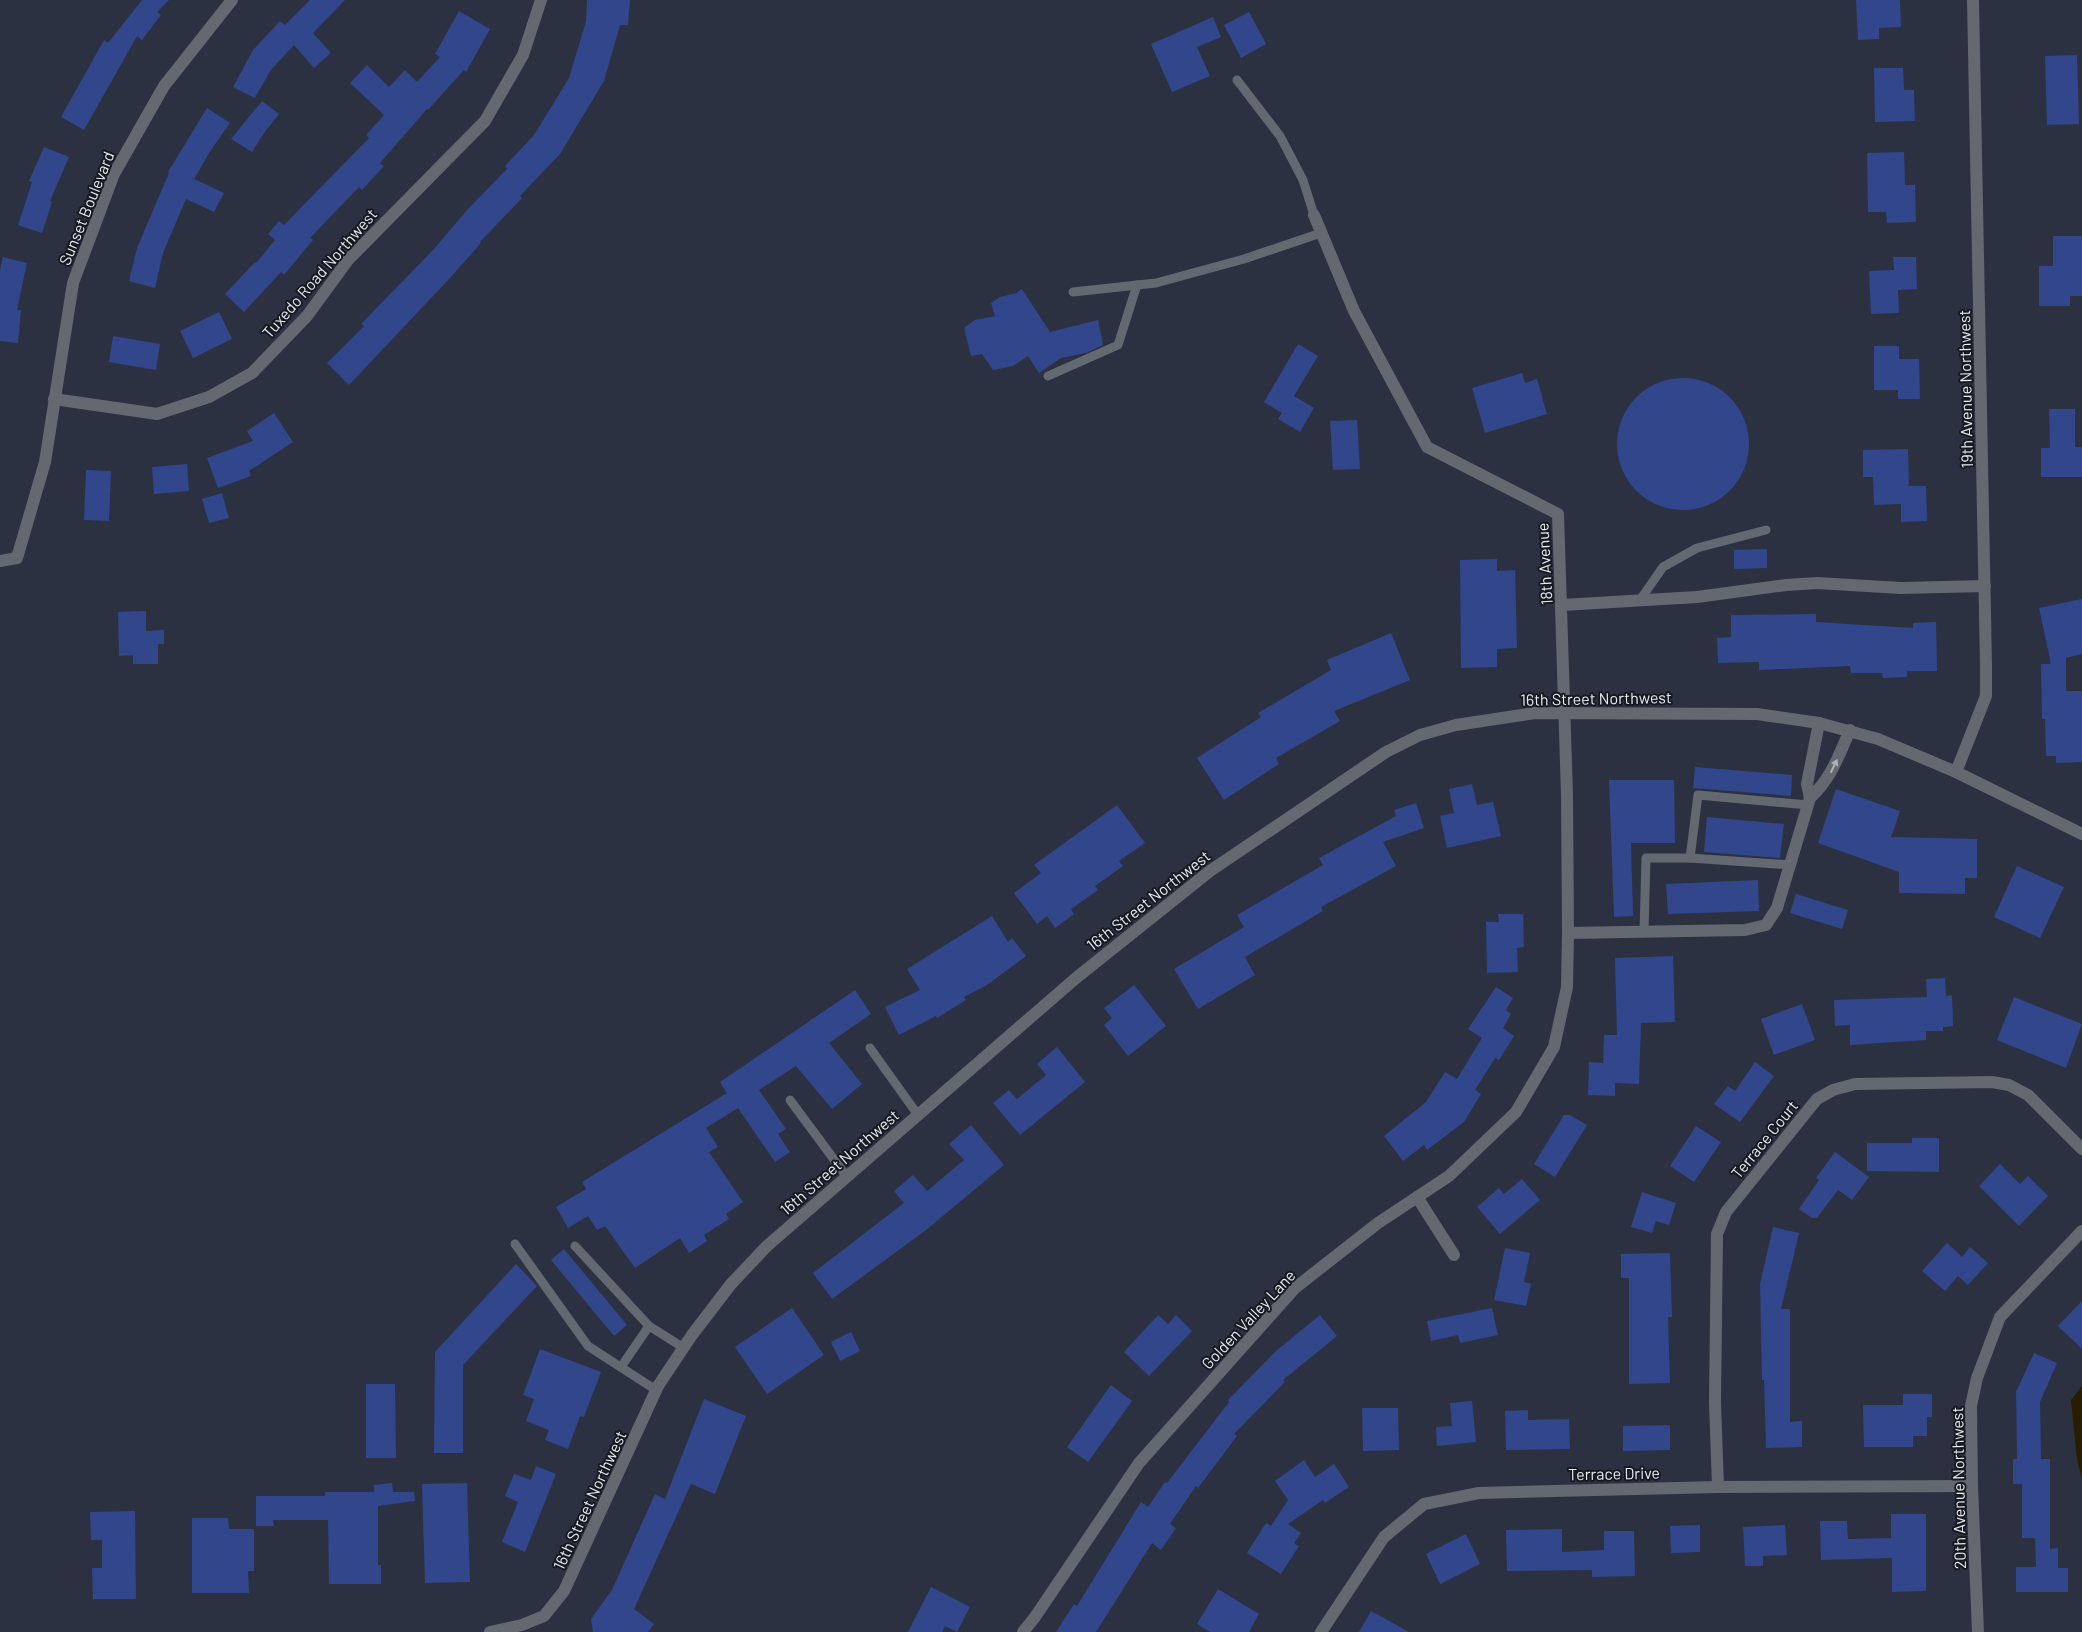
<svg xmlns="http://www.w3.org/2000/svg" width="2082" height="1632" viewBox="0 0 2082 1632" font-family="Barlow,sans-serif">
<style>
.water{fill:#281c01}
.building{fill:#32468b}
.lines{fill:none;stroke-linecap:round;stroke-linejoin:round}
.service{stroke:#646870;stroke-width:9}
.minor{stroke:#646870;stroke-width:12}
.tertiary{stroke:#646870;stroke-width:12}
.oneway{fill:#adb1ba}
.labels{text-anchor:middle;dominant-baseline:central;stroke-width:4;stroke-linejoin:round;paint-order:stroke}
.street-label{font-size:16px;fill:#e8ecf7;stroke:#161920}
</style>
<rect width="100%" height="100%" fill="#2b3141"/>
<path class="water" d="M2082,1386V1479L2077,1459L2071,1400Z"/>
<g class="building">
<path d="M142,0H169L157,12L161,15L142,40L137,36L84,130L61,117L104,40L108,43Z"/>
<path d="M310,0H345L313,33L331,53L314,68L294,45L270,71L255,98L233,87L253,50L280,21L285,25Z"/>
<path d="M587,0H630L628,25H620L604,81L560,154L520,196L522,198L480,242L481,243L450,278L349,385L327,363L364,326L361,324L434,249L467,210L507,169L505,166L534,135L569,78L586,21Z"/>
<path d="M1856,0H1900L1901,27L1879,28V39L1858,40Z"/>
<path d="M459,11L490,29L466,72L464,70L428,110L427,109L380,163L384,166L362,190L359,187L310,238L313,240L284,275L281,272L244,312L225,294L255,262L256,263L275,240L268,234L279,221L284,225L369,138L366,135L384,115L350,83L367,65L389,87L405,70L417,82L440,57L435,54Z"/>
<path d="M1249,12L1266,44L1241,58L1224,25Z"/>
<path d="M1213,17L1221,37L1197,47L1210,76L1172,92L1151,44Z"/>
<path d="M2077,55L2079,124L2047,125L2045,56Z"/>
<path d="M1874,68H1903L1904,90H1914L1915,121L1875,122Z"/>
<path d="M262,101L279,114L264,133L252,152L231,139Z"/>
<path d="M207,108L230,123L211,150L194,179L224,193L214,212L186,199L163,253L155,288L129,281L137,248L169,173L168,172Z"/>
<path d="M44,147L69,157L50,201L52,202L42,233L18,225L32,182L29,181Z"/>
<path d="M1904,152L1905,185H1915L1916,222L1887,223L1886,212H1868L1867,153Z"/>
<path d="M2053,236H2082V296H2070V306H2039V266H2053Z"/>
<path d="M3,257L27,263L17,310H21L18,343L0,341V270Z"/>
<path d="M1893,257H1916L1917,289L1898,290L1899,313L1871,314L1869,271L1894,270Z"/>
<path d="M1022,289L1050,332L1098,320L1103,345L1086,353L1061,358L1039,373L1028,356L1013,366L993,370L982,354L971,356L964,328L975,320L995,316L991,303L1000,297L1016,293Z"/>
<path d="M219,312L232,339L193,358L180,331Z"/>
<path d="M113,336L160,344L156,370L109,362Z"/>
<path d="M1298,344L1318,356L1294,396L1314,408L1300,432L1278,419L1282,413L1264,402Z"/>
<path d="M1874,346H1899V359H1919L1920,399H1898V390H1874Z"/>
<path d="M1522,373L1525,383L1537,379L1547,414L1485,433L1472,388Z"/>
<circle cx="1683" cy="444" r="66"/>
<path d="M2049,409H2075V447H2082V477H2041V448H2050Z"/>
<path d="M274,413L293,442L249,471L251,476L218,488L207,458L253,441L247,431Z"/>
<path d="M1357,420L1360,469L1333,470L1330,421Z"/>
<path d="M1908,449L1909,486H1926L1927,521L1901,522V504L1874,505L1873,477H1863V450Z"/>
<path d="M187,464L189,491L154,494L152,467Z"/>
<path d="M86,470L111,471L109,521L84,520Z"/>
<path d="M222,493L229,518L209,523L202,499Z"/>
<path d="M1767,549V568L1734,569V550Z"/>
<path d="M1497,559V571L1515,570L1517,648L1497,649V667L1461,668L1460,560Z"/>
<path d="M2082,599V654L2066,658V691H2082V762L2056,763V756H2046L2045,719H2042L2041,664H2051L2039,608Z"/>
<path d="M146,611V631L164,630V644H158V664H133V655L119,656L118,612Z"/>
<path d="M1816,614V622L1913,628V623L1936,622L1937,671H1907V677L1883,678L1882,673H1851L1850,666L1759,670V662L1718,663L1717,638L1731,637V615Z"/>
<path d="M1391,633L1410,680L1334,711L1340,721L1276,758L1279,764L1224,800L1197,758L1261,717L1258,713L1331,670L1327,660Z"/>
<path d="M1695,767L1792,775L1791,796L1693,788Z"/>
<path d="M1609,780H1674L1675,843H1631L1633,916L1614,917Z"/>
<path d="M1472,784L1477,805L1493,802L1501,836L1447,848L1440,816L1454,813L1449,789Z"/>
<path d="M1836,789L1900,811L1891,837L1977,839V878H1965V894L1899,893V872L1818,843Z"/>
<path d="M1416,803L1424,828L1383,842L1396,866L1321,907L1323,911L1245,957L1255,975L1198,1009L1174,969L1244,927L1237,915L1323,865L1319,858L1396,816L1394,810Z"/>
<path d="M1117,805L1145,843L1119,861L1123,866L1095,886L1098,890L1071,909L1074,914L1055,928L1047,916L1037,924L1014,893L1041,873L1034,865Z"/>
<path d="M1707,817L1784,824L1780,858L1704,852Z"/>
<path d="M2017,866L2064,887L2040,938L1994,917Z"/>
<path d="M1758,880L1759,911L1668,914L1666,884Z"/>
<path d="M1796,894L1848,910L1842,929L1790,913Z"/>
<path d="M1498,914H1523L1524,947L1517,948L1518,972L1487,973L1486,922H1499Z"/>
<path d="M992,916L1008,942L1012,938L1026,956L987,985L964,997L966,1000L937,1018L936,1016L899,1035L885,1007L920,990L907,969Z"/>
<path d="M1673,956L1675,1022L1641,1023L1639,1084L1615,1083V1096L1588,1095L1589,1062L1603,1063L1604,1035H1617L1615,958Z"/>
<path d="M1945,978L1946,996L1952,995L1953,1026L1943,1027V1031H1926V1040L1850,1045V1025L1835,1026L1834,1000L1927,997L1926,979Z"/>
<path d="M1134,985L1166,1026L1128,1056L1104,1025L1112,1018L1104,1008Z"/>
<path d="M1496,987L1513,998L1506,1010L1511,1014L1503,1028L1514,1036L1499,1060L1495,1058L1475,1090L1481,1094L1464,1122L1427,1150L1424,1145L1403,1161L1384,1136L1426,1102L1445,1072L1457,1079L1482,1038L1468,1029Z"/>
<path d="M855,990L871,1014L829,1043L862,1084L832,1109L796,1066L759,1090L786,1129L778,1134L790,1152L775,1162L738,1108L706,1128L718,1147L709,1152L743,1202L726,1214L729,1219L704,1235L707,1241L689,1253L680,1238L635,1268L605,1226L597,1230L588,1216L568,1228L556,1207L586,1189L582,1182L727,1093L720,1082Z"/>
<path d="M2014,997L2082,1024L2066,1068L1997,1040Z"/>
<path d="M1802,1004L1815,1040L1774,1055L1761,1019Z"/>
<path d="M1057,1047L1085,1082L1020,1135L993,1103L1009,1090L1017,1099L1046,1075L1037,1064Z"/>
<path d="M1755,1062L1774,1076L1740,1122L1714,1104L1728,1086L1735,1091Z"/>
<path d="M1564,1115H1570L1587,1125L1555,1177L1534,1164Z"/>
<path d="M971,1125L1004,1165L926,1230L832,1299L813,1273L904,1203L894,1191L913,1175L927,1191L964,1160L949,1144Z"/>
<path d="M1696,1126L1721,1142L1694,1182L1670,1166Z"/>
<path d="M1912,1138H1939V1172L1867,1171V1143H1912Z"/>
<path d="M1835,1152L1869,1177L1852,1200L1838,1190L1817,1218H1812L1799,1209L1819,1180L1816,1178Z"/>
<path d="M2000,1164L2020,1184L2028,1176L2048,1196L2019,1226L1979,1186Z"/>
<path d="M1522,1179L1540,1200L1500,1234L1477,1207L1499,1188L1504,1194Z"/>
<path d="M1642,1192L1676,1203L1669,1225L1656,1221L1652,1233L1631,1227Z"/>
<path d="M1773,1227L1799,1233L1781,1309H1790V1422L1802,1421V1447L1766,1448L1764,1380H1762L1760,1284Z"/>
<path d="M1947,1243L1962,1257L1970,1247L1988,1263L1968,1285L1958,1276L1945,1291L1922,1271Z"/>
<path d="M1505,1248L1530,1253L1524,1282L1531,1284L1526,1306L1494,1300Z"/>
<path d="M564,1249L627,1325L614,1336L551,1260Z"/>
<path d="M1670,1253L1672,1317H1668L1670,1383L1629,1384V1278H1621V1254Z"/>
<path d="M516,1264L537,1286L463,1365V1453H434L435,1352Z"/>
<path d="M2082,1301V1349L2058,1326Z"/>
<path d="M792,1308L824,1355L767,1394L735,1347Z"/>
<path d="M1492,1308L1498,1335L1460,1343L1458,1335L1431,1341L1427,1321Z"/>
<path d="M1158,1315L1168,1324L1176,1315L1192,1331L1149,1376L1124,1352Z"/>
<path d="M1320,1315L1337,1336L1283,1380L1285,1382L1234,1434L1237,1436L1198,1488L1196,1486L1170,1524L1176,1528L1161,1550L1152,1543L1096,1632H1056L1074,1604L1077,1606L1141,1502L1148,1507L1165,1482L1167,1483L1229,1402L1228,1400L1276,1351Z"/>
<path d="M851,1332L860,1351L840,1361L831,1342Z"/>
<path d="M540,1349L601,1372L584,1417L580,1416L568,1449L545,1440L549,1430L526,1421L534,1399L523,1395Z"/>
<path d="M2034,1353L2057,1363L2040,1402L2041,1459H2050V1549L2058,1548V1568H2068V1592H2016V1567H2036L2035,1538H2022V1484H2013V1459H2017L2016,1392Z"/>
<path d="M366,1384H395L396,1458H366Z"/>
<path d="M1111,1385L1132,1401L1088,1462L1067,1447Z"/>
<path d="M1903,1394H1932V1417H1927V1436H1913V1447H1864L1863,1405H1903Z"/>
<path d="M704,1399L746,1416L715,1494L691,1484L634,1609L654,1624L648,1632H593L591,1619L612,1590L655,1494L665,1499Z"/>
<path d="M1472,1401L1476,1442L1437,1446L1436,1427L1452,1426L1450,1403Z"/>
<path d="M1362,1408H1398L1399,1450L1363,1451Z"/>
<path d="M1528,1410V1420L1569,1419L1570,1449L1506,1450L1505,1411Z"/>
<path d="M1670,1425V1450L1623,1451V1426Z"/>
<path d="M1304,1460L1315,1477L1334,1464L1349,1487L1325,1503L1323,1500L1288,1524L1301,1533L1294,1543L1299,1546L1281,1574L1247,1553L1266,1523L1271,1526L1288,1500L1275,1481Z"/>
<path d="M536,1466L556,1474L525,1552L502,1542L518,1502L505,1496L514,1474L531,1480Z"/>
<path d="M392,1483L393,1492H414L415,1501L378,1506V1565H381V1584H329L328,1520H273L274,1526H256V1496H325V1492H374V1485Z"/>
<path d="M467,1483L470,1582L425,1583L422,1484Z"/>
<path d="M135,1511L136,1599H93L92,1568H102V1540H91L90,1512Z"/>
<path d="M1891,1514H1926V1591L1892,1592V1558L1821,1560L1820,1521H1847L1848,1539L1891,1538Z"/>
<path d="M192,1518H228L229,1529H254V1571H248L249,1593H192Z"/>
<path d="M1700,1525V1552L1671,1553L1670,1526Z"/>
<path d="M1785,1525L1787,1555L1763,1556V1566H1745L1743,1527Z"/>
<path d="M1562,1529V1552L1604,1550V1531H1634L1635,1576L1592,1577V1570L1507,1571L1506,1530Z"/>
<path d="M1466,1534L1480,1564L1440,1584L1426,1554Z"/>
<path d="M931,1587L970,1607L957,1632L945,1626L942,1632H908Z"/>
<path d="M1218,1589L1259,1614L1249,1632H1210L1197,1624Z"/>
<path d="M1371,1611L1409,1632H1359Z"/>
</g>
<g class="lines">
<g class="service">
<path d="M1237,80L1280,136L1303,180L1314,215"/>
<path d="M1073,292L1156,283L1244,259L1321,233"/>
<path d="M1048,376L1118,345L1137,285"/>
<path d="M1640,600L1663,567L1697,548L1766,530"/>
<path d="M1690,858L1698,795L1808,805"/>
<path d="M1644,931L1646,858H1690L1791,865"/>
<path d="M870,1048L918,1115"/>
<path d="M790,1100L847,1177"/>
<path d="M515,1244L588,1346L656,1390"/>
<path d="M575,1246L649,1326"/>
<path d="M621,1367L649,1326L684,1348"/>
</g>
<g class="minor">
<path d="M54,399L157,414L209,397L252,373L307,316L348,260L485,121L523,55L541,0"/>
<path d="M0,561L17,558L45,462L73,283L114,174L164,86L232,0"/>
<path d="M1562,605L1697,597L1786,585L1817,583L1901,588L1985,586"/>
<path d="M1956,772L1986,696V666L1973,0"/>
<path d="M1810,798L1807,784L1819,723"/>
<path d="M1568,933L1745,930L1766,925L1777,908L1810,798C1831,779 1839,755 1850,730"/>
<path d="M1417,1197L1454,1255"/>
<path d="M1718,1487L1715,1403L1717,1234L1726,1212L1817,1099L1833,1090L1855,1084L1992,1082L2009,1085L2028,1095L2082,1149"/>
<path d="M1023,1632L1035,1617L1139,1463L1295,1288L1378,1223L1449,1176L1516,1112L1554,1047L1567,987L1568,933L1567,795L1558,514L1427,447L1354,311L1314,215"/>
<path d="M1321,1632L1384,1537L1424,1504L1479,1493L1718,1487L1972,1486"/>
<path d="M1978,1632L1972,1486L1971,1406L1977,1378L2000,1317L2082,1231"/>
</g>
<path class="tertiary" d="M490,1632L522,1625L544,1616L564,1591L658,1386L692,1335L731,1284L767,1246L1076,978L1210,871L1386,752L1420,735L1456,725L1535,713L1757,714L1819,723L1878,739L1956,772L2082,834"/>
</g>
<defs><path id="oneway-solid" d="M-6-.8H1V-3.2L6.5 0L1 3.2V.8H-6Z" transform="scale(1.25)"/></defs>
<use class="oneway" href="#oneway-solid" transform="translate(1834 766) rotate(-64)"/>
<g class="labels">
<g class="street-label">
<text transform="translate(86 208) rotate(-68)">Sunset Boulevard</text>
<text transform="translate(319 273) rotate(-49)">Tuxedo Road Northwest</text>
<text transform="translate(1965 389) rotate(-91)">19th Avenue Northwest</text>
<text transform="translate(1544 564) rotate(-93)">18th Avenue</text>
<text transform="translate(1596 698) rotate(-1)">16th Street Northwest</text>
<text transform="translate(1148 900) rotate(-38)">16th Street Northwest</text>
<text transform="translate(1764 1139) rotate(-51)">Terrace Court</text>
<text transform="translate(839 1162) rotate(-41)">16th Street Northwest</text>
<text transform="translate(1248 1319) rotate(-47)">Golden Valley Lane</text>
<text transform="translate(1614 1473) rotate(-1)">Terrace Drive</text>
<text transform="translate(1958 1488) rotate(-91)">20th Avenue Northwest</text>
<text transform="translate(589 1500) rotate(-65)">16th Street Northwest</text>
</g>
</g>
</svg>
